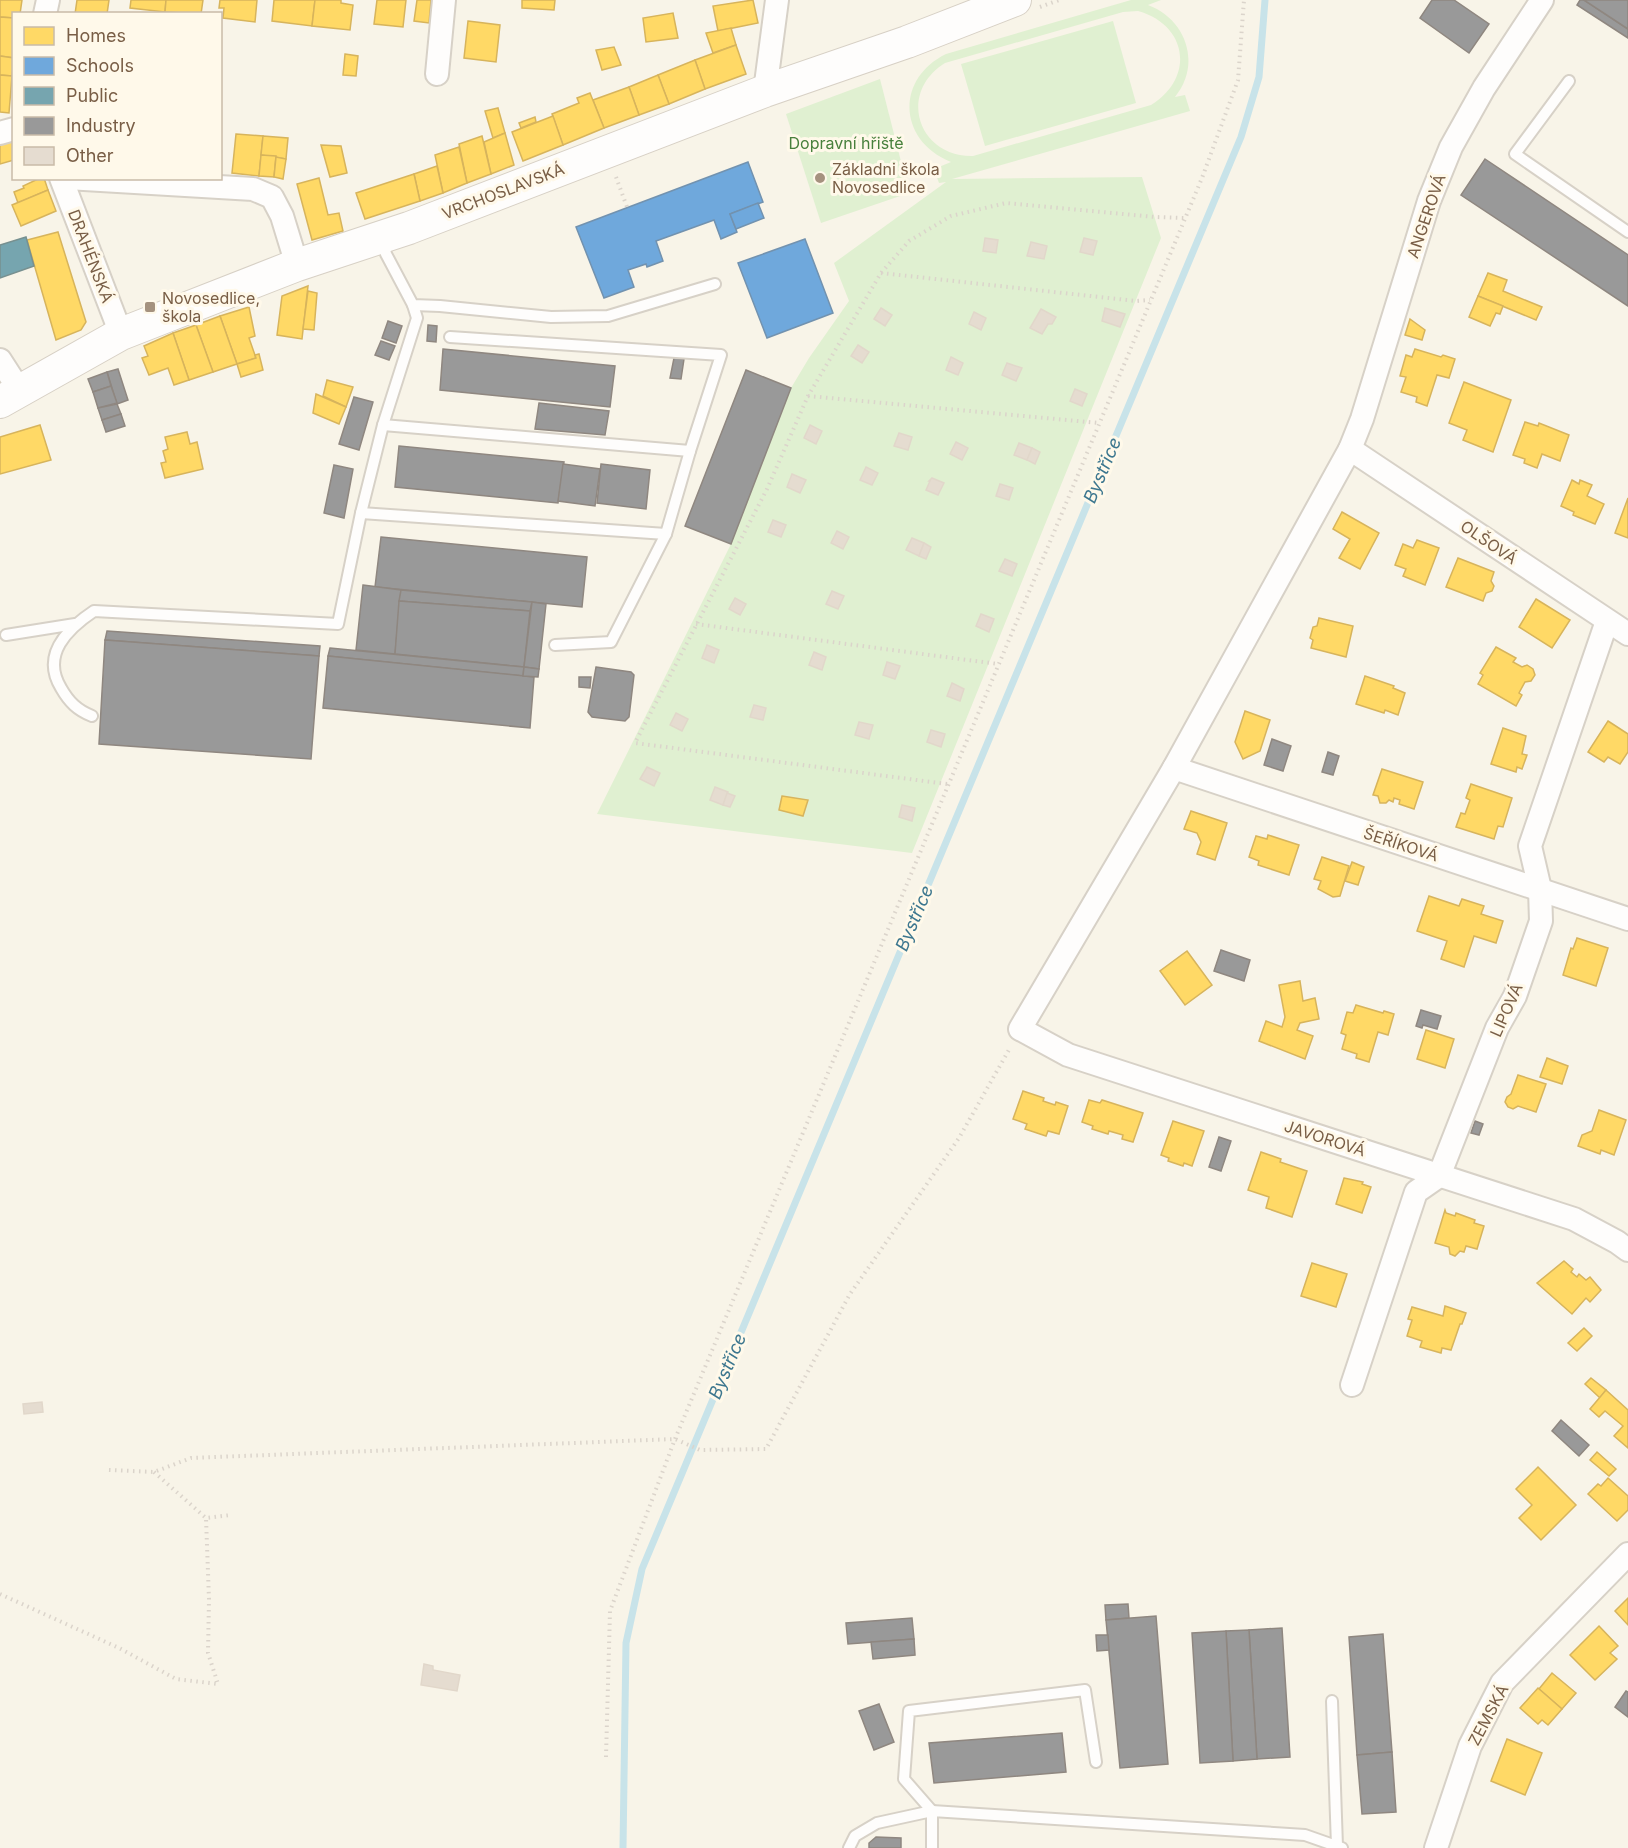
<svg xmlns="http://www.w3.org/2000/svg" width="1628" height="1848" viewBox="0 0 1628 1848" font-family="Inter,sans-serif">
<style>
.green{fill:#e0f0d1;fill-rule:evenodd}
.homes{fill:#ffd966;stroke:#d7b45c;stroke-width:1.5}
.schools{fill:#6fa8dc;stroke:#7292af;stroke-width:1.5}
.public{fill:#76a5af;stroke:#779090;stroke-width:1.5}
.industry{fill:#999;stroke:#8f8780;stroke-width:1.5}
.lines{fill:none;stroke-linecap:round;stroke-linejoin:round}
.stream{stroke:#c8e3e9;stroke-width:7}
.building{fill:#e5dcd0;stroke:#e1d7ca;stroke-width:1.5}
.lane-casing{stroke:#d7d1c7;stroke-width:14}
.street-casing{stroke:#d7d1c7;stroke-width:26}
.secondary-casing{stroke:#d7d0c5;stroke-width:34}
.path{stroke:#dbd4cb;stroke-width:4;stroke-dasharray:1.5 4.5;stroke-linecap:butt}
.lane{stroke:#fefdfc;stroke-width:10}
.street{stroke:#fefdfc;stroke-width:22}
.secondary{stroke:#fefdfc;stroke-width:32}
.poi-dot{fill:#a5927f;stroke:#fff9ea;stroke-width:2}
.labels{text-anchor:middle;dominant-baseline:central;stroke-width:6;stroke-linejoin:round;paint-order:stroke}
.park-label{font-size:16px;fill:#48803c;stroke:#fff9ea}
.poi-label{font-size:16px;fill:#795e46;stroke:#fff9ea;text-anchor:start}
.street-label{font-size:16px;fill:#795e46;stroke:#fff9ea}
.water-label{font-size:18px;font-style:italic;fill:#3d778f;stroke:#fff9ea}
</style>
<rect width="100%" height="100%" fill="#f8f4e8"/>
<g class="green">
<path d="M1131,0H1161L1148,5C1186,19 1202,64 1175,97L1185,95L1190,111L952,179L1142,177L1161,238L912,853L597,814L731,544L791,388L809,358L849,301L834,263L946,182L939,183L934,169L951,162C898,141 895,79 946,54ZM1138,11C1188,25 1195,78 1151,105L973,156C918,157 897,93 945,63L1123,12Z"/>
<path d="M1113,21L1136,103L985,146L961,64Z"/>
<path d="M880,79L909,193L821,223L786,114Z"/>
</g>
<g class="homes">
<path d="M0,0H22L20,14H14V18L0,17Z"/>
<path d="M77,0H109L107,14H75Z"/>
<path d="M131,0H166L165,12L130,8Z"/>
<path d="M166,0H203L201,14L165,12Z"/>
<path d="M220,0H257L255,22L223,18L224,8H219Z"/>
<path d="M274,0H315L312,26L272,21Z"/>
<path d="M315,0H341V3L353,5L350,30L312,26Z"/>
<path d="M377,0H406L403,27L374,24Z"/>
<path d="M417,0H431L429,23L414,21Z"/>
<path d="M522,0H555L554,10L522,8Z"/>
<path d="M753,0L758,23L718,31L713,6Z"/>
<path d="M673,13L678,38L646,42L643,18Z"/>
<path d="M0,17L14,18V58L0,56Z"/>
<path d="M468,21L500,25L496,62L464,58Z"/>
<path d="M731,28L736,45L713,53L706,33Z"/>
<path d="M736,45L746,74L705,89L695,60Z"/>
<path d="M614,47L621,65L602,70L596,50Z"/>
<path d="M345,54L358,56L356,76L343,75Z"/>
<path d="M0,56L14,58L12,76L0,75Z"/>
<path d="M695,60L705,89L669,104L658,75Z"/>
<path d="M0,75L12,76L9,113L0,112Z"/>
<path d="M658,75L669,104L639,115L629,87Z"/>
<path d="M629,87L639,115L604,128L593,100Z"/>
<path d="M590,93L604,128L563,145L552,114L579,103L577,98Z"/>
<path d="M498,108L505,133L493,138L485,111Z"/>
<path d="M553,116L563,145L523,161L512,132Z"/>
<path d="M535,117L536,122L521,128L519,123Z"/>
<path d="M505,133L514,165L491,174L484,142Z"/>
<path d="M236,134L263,136L259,176L232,173Z"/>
<path d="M14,135V160L0,164V139Z"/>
<path d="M263,136L288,138L286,159L261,155Z"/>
<path d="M482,136L491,174L467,183L459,144Z"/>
<path d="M321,145L341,146L347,173L330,177Z"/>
<path d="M459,147L467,183L443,193L435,155Z"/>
<path d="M261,155L276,156L274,177L259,176Z"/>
<path d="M276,157L286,159L283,179L274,177Z"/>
<path d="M437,166L443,193L420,201L414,174Z"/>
<path d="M414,174L420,201L365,219L356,193Z"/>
<path d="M40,178H44L48,190L18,203L14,192L24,188L23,186Z"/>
<path d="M319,178L328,215L339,213L343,231L312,240L297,184Z"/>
<path d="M48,190L56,211L21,226L12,205Z"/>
<path d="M58,232L86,322L81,330L56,340L27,240Z"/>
<path d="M1488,273L1507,280L1503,291L1542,307L1536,320L1478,296Z"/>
<path d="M308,286L302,339L277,335L282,296Z"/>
<path d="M308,291L317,293L314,330L303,329Z"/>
<path d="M1478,296L1503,306L1500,314L1496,313L1490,326L1469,317Z"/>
<path d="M249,307L255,336L249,338L256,358L237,364L220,316Z"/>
<path d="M220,316L237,364L213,372L196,325Z"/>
<path d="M1410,319L1425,330L1422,340L1405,335Z"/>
<path d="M196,325L213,372L189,380L173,333Z"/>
<path d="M173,333L189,380L174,385L168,368L149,375L142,358L148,356L144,346Z"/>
<path d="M1415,349L1441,357L1443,355L1455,359L1449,378L1437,375L1427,406L1416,402L1417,397L1401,392L1406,377L1400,376L1406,355L1412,357Z"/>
<path d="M259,354L263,370L241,377L237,364L256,358L255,355Z"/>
<path d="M327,380L353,387L346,407L323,396Z"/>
<path d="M1464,382L1511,400L1493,452L1463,440L1467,430L1449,423Z"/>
<path d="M316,394L346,407L339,424L313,413Z"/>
<path d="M1525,422L1538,426L1539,423L1569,435L1560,461L1542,454L1537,468L1524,463L1525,459L1513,455Z"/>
<path d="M40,425L51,460L0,474V437Z"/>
<path d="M187,432L190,444L197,442L203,469L165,478L161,463L166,462L163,451L168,449L165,437Z"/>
<path d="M1572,480L1579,484L1580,480L1592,485L1587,496L1604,504L1595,524L1573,515L1574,512L1561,506Z"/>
<path d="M1628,498V538L1615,533Z"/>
<path d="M1342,512L1379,533L1360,569L1339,558L1350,539L1333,529Z"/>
<path d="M1417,540L1439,548L1425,585L1403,576L1406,569L1395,565L1403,544L1413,548Z"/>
<path d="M1458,558L1494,572L1491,581L1494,586L1492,591L1486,593L1483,601L1446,587Z"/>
<path d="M1536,599L1570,620L1552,648L1519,627Z"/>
<path d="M1319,618L1353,626L1346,657L1311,648L1313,640L1310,638L1313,627L1317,626Z"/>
<path d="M1496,647L1516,658L1513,662L1522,667L1527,665L1533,669L1535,675L1531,681L1525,682L1519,693L1522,695L1516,706L1478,684L1483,675L1480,673Z"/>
<path d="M1365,676L1394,686L1393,688L1405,693L1398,715L1385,710L1384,713L1356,704Z"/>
<path d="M1245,711L1270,720L1260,751L1243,759L1235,742Z"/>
<path d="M1608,721L1628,734V752L1620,764L1608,757L1604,762L1588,752Z"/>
<path d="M1503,728L1526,736L1522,754L1527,755L1522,769L1517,767L1516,772L1491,764Z"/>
<path d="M1382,769L1423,782L1414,809L1399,804L1400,800L1394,798L1393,802L1389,800L1386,803H1380L1378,796L1373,795Z"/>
<path d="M1471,784L1512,798L1503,827L1498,826L1494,839L1456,827L1461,813L1465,814L1470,800L1466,798Z"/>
<path d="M782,796L808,800L803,816L779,810Z"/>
<path d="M1191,811L1227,823L1215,860L1197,854L1201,842L1197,833L1184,829Z"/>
<path d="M1268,835L1299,845L1289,875L1258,865L1259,861L1249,857L1256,836L1267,839Z"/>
<path d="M1322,857L1349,866L1340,896L1333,897L1318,889L1321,881L1314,879Z"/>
<path d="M1352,862L1364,867L1358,885L1345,881Z"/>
<path d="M1429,896L1459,906L1462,899L1484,906L1481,914L1503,921L1496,943L1474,936L1464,967L1441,959L1447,941L1417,931Z"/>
<path d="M1577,938L1608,948L1596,986L1563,975L1571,948L1573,949Z"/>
<path d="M1187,951L1212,985L1185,1005L1160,971Z"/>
<path d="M1300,981L1303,1001L1315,998L1319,1019L1300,1023L1297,1030L1313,1036L1305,1059L1259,1041L1266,1021L1282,1027L1285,1017L1279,985Z"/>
<path d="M1356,1005L1383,1013L1384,1011L1394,1014L1388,1035L1378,1032L1369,1062L1356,1058L1357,1054L1342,1049L1346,1035L1341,1033L1347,1012L1353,1013Z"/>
<path d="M1426,1030L1454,1039L1445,1068L1417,1059Z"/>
<path d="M1547,1058L1568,1066L1562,1084L1540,1077Z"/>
<path d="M1518,1075L1546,1084L1536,1112L1518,1106L1513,1109L1508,1107L1505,1102L1507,1097L1511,1094Z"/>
<path d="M1023,1091L1044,1098L1043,1101L1055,1105L1056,1102L1068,1106L1059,1134L1048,1131L1046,1136L1025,1129L1027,1124L1013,1119Z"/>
<path d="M1089,1100L1100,1103L1102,1100L1143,1113L1133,1142L1122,1139L1123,1135L1109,1131L1108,1134L1092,1129L1093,1126L1082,1122Z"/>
<path d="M1599,1110L1626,1120L1614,1155L1601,1150L1600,1154L1578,1146L1582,1135L1592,1131Z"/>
<path d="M1173,1121L1204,1131L1192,1166L1184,1163L1183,1166L1168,1161L1169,1158L1161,1155Z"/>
<path d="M1261,1152L1281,1159L1280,1162L1307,1171L1292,1217L1266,1208L1269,1197L1248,1190Z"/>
<path d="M1344,1178L1363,1182L1362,1184L1371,1187L1362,1213L1336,1204Z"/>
<path d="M1445,1210L1446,1213L1455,1216L1456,1213L1475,1220L1474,1223L1484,1226L1477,1249L1466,1246L1464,1252L1460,1251L1455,1256L1450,1254L1449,1247L1435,1243Z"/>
<path d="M1564,1261L1573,1269L1571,1272L1577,1277L1579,1274L1586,1280L1590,1277L1601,1290L1590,1302L1586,1298L1572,1314L1537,1283Z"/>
<path d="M1312,1263L1347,1274L1336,1307L1301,1296Z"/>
<path d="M1445,1306L1466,1313L1462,1324H1460L1451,1350L1442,1348L1441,1353L1420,1347L1422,1341L1407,1336L1412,1320L1408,1319L1412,1307L1443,1316Z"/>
<path d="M1584,1328L1592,1336L1577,1351L1568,1343Z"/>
<path d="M1591,1378L1606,1390L1600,1398L1585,1384Z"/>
<path d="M1606,1390L1628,1410V1448L1614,1436L1623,1426L1605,1411L1599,1417L1590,1409Z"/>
<path d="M1597,1452L1616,1469L1609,1476L1590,1460Z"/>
<path d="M1538,1467L1576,1505L1541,1540L1519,1518L1532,1505L1516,1489Z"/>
<path d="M1608,1478L1628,1496V1510L1617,1521L1588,1494L1598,1484L1601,1486Z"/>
<path d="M1628,1598V1625L1615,1611Z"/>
<path d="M1599,1626L1618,1646L1610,1653L1617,1659L1595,1680L1570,1655Z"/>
<path d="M1552,1673L1576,1693L1562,1709L1539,1689Z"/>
<path d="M1538,1688L1562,1709L1548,1725L1542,1720L1538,1724L1520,1708Z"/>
<path d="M1507,1739L1542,1753L1525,1795L1491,1781Z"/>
</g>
<g class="schools">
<path d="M748,162L763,202L730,214L737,232L721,239L714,220L656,241L663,261L647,267L646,264L628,270L634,287L604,298L576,227Z"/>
<path d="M758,203L764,218L736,229L730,214Z"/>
<path d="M805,239L833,313L767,338L738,263Z"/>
</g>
<path class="public" d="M26,237L34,266L0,278V245Z"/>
<g class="industry">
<path d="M1432,0H1454L1489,24L1469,53L1420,18Z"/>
<path d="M1580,0H1584L1628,29V38L1577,5Z"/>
<path d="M1584,0H1628V29Z"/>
<path d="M1485,159L1628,255V306L1461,195Z"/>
<path d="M388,321L402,326L396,343L382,338Z"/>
<path d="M428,325L437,326L436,342L427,341Z"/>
<path d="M381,341L395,346L389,360L375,355Z"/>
<path d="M443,349L615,366L610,407L440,390Z"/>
<path d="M674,358L684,359L681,379L670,378Z"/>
<path d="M118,369L128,400L117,404L107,372Z"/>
<path d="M746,370L791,388L731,544L685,526Z"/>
<path d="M107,372L111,386L93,392L88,379Z"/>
<path d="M111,386L117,403L98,408L93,392Z"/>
<path d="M354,397L373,402L359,450L339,444Z"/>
<path d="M539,403L609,411L605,435L535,429Z"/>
<path d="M117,404L121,414L102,420L98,408Z"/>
<path d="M121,414L125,426L106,432L102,420Z"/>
<path d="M399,446L564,462L558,503L395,487Z"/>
<path d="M563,464L600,469L595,506L558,501Z"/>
<path d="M601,464L650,470L646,509L597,503Z"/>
<path d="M334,465L353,469L344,518L324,513Z"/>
<path d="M381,537L587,557L582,607L375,587Z"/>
<path d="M363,585L401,590L395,654L356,650Z"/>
<path d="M401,590L532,602L530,611L399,601Z"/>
<path d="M399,601L530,611L524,667L395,654Z"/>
<path d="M532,602L546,604L539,669L524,667Z"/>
<path d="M107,631L320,646L319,656L105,640Z"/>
<path d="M105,640L319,656L311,759L99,744Z"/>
<path d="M330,648L524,667L523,676L328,656Z"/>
<path d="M328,656L534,677L530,728L323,708Z"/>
<path d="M524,667L539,669L538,677L523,676Z"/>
<path d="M596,667L631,672L634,675L629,717L625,721L592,717L588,712Z"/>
<path d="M579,677H591L590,688L579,687Z"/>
<path d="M1272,739L1291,746L1283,771L1264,765Z"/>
<path d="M1328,752L1339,756L1333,775L1322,772Z"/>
<path d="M1221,950L1250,960L1244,981L1214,971Z"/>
<path d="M1421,1010L1441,1016L1437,1029L1423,1025L1422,1028L1416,1026Z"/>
<path d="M1475,1121L1483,1124L1479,1135L1471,1133Z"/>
<path d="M1219,1137L1231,1141L1221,1171L1209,1167Z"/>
<path d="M1561,1420L1589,1445L1579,1456L1552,1431Z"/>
<path d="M1128,1604L1129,1618L1106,1620L1105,1605Z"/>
<path d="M1156,1616L1168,1764L1120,1768L1106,1620Z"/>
<path d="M912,1618L914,1639L848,1644L846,1623Z"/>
<path d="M1282,1628L1290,1757L1257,1759L1249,1630Z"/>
<path d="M1249,1630L1257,1759L1233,1761L1226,1631Z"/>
<path d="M1226,1631L1233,1761L1200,1763L1192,1633Z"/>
<path d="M1383,1634L1392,1752L1357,1755L1349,1637Z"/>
<path d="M1096,1635H1108L1109,1650L1097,1651Z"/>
<path d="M914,1639L915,1655L873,1659L871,1642Z"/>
<path d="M1626,1691L1628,1692V1717L1615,1707Z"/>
<path d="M879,1704L894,1742L874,1750L859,1711Z"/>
<path d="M1062,1733L1066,1772L934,1783L929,1743Z"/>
<path d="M1392,1752L1396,1812L1362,1814L1357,1755Z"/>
<path d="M876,1837L901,1838V1848H869V1843Z"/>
</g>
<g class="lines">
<path class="stream" d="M623,1848L626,1643L642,1569L1241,137L1259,77L1265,0"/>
</g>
<g class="building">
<path d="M985,238L998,240L996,253L983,251Z"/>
<path d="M1084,238L1097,241L1093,255L1080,252Z"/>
<path d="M1031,242L1047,246L1044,259L1027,256Z"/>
<path d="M881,308L892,315L885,326L874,319Z"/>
<path d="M1105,308L1125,314L1120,327L1102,321Z"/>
<path d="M1041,309L1056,317L1052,324H1048L1042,334L1030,328Z"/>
<path d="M974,312L986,318L981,330L969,324Z"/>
<path d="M858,345L869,352L862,363L851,356Z"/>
<path d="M951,357L963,363L958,375L946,370Z"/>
<path d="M1007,363L1022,368L1016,381L1002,375Z"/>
<path d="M1075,389L1087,394L1082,406L1070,401Z"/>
<path d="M810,425L822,431L816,444L804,438Z"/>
<path d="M899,433L912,437L908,450L894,446Z"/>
<path d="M956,442L968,448L962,460L950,454Z"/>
<path d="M1019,443L1032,448L1027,460L1014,455Z"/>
<path d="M1032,448L1040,452L1035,464L1027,460Z"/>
<path d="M866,467L878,473L872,485L860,480Z"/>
<path d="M792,474L806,480L800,493L787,487Z"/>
<path d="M932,478L944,483L938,495L926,490L930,481H929Z"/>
<path d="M1000,484L1013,488L1009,500L996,496Z"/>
<path d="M773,520L786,525L781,537L768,532Z"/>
<path d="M837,531L849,537L843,549L831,543Z"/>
<path d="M912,538L924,543L919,556L906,550Z"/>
<path d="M924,543L931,547L926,559L919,556Z"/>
<path d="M1005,559L1017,564L1012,576L999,571Z"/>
<path d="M832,591L844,596L838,609L826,604Z"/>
<path d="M735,598L746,604L740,615L729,609Z"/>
<path d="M981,614L994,619L989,632L976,626Z"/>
<path d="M707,645L719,650L714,663L702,658Z"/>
<path d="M814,652L826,657L822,670L809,665Z"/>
<path d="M887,662L900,666L895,679L883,675Z"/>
<path d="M952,683L964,689L960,701L947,696Z"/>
<path d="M754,705L766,708L763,720L750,717Z"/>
<path d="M676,713L688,719L682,731L670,725Z"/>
<path d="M859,722L873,725L869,739L855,735Z"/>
<path d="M931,730L945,734L941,747L927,742Z"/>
<path d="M647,767L660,773L654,786L640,779Z"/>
<path d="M715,787L728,792L723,805L710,800Z"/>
<path d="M727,793L735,796L730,807L723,805Z"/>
<path d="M902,805L915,808L912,821L899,817Z"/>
<path d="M42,1402L43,1412L24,1414L23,1404Z"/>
<path d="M424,1664L433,1666V1670L460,1675L457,1691L421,1685Z"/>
</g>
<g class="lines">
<g class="lane-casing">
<g id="lane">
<path d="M1569,81L1515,154L1628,232"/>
<path d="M383,239L386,254L413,305L440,306L551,317L608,316L715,284"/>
<path d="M450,337L721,355L690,451L666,534L611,642L555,645"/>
<path d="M383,425L690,451"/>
<path d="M361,513L666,534"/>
<path d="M6,635L75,624"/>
<path d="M92,716C77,710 69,702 61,688C41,655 67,629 94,611L338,624L361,513L383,425L417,318L413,305"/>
<path d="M1332,1701L1337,1846"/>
<path d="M932,1811L904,1779L909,1711L1085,1690L1096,1762"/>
<path d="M849,1848L855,1836L877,1823L932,1811"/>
<path d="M932,1848V1811L1305,1835L1342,1848"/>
</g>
</g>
<g class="street-casing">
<g id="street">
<path d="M1542,0L1484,88L1451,147L1429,201L1362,419L1350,449L1174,768L1020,1029L1068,1055L1574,1219L1617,1242L1628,1250"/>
<path d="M45,14L48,0"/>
<path d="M437,74L444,0"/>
<path d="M765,91L777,0"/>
<path d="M0,133L14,129"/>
<path d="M61,178L121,334"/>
<path d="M67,178L253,189L272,197L282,216L297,265"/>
<path d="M0,360L20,391"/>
<path d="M1350,449L1628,634"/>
<path d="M1174,768L1628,919"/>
<path d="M1352,1385L1416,1192L1439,1176L1497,1028L1515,996L1541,921L1540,889L1530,846L1607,621"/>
<path d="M1436,1848L1470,1746L1502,1683L1628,1554"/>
</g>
</g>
<g class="secondary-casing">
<path id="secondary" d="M0,402L121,334L297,265L409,228L765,91L907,42L1015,0"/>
</g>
<g class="path">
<path d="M1040,7L1059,0"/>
<path d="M616,177L627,207"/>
<path d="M881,273L1136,301L1150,300"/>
<path d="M808,396L1099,423"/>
<path d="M696,624L998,664"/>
<path d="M947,784L635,743L767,489L808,396L881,273L909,241L951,216L1006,203L1155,217L1185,218"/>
<path d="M109,1470L154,1472L191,1458L675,1439L700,1450L766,1449L850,1294L959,1138L1010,1048"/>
<path d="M154,1472L206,1518L231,1515"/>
<path d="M0,1594L119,1648L176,1679L218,1684L208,1653L209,1599L206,1518"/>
<path d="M606,1757L610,1611L675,1439L1202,178L1238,80L1244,0"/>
</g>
<use href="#lane" class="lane"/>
<use href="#street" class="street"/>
<use href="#secondary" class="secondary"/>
</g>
<g class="poi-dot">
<circle cx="820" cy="178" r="6"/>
<rect x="144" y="301" width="12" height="12" rx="3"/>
</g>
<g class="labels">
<g class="park-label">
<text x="846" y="143">Dopravní hřiště</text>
</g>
<g class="poi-label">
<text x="832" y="169">Základni škola<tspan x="832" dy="18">Novosedlice</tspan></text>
<text x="162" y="298">Novosedlice,<tspan x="162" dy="18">škola</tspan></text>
</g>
<g class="street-label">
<text transform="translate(503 191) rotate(-21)">VRCHOSLAVSKÁ</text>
<text transform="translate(1426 216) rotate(-71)">ANGEROVÁ</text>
<text transform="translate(91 256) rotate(69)">DRAHÉNSKÁ</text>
<text transform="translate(1489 542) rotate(34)">OLŠOVÁ</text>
<text transform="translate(1401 844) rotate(18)">ŠEŘÍKOVÁ</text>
<text transform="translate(1506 1010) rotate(-66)">LIPOVÁ</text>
<text transform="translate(1325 1138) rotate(18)">JAVOROVÁ</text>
<text transform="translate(1488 1715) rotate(-62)">ZEMSKÁ</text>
</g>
<g class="water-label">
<text transform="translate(1102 470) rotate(-67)">Bystřice</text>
<text transform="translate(914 918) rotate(-67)">Bystřice</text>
<text transform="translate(727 1366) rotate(-67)">Bystřice</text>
</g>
</g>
<rect x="12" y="12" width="210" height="168" fill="#fff9ea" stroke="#c9bba8" stroke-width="1.5"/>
<rect x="24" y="27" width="30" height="18" fill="#ffd966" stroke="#c9bba8" stroke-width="1.5"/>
<text x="66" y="42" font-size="18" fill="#795e46">Homes</text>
<rect x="24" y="57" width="30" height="18" fill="#6fa8dc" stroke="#c9bba8" stroke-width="1.5"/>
<text x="66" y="72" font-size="18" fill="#795e46">Schools</text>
<rect x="24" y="87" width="30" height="18" fill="#76a5af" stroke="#c9bba8" stroke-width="1.5"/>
<text x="66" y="102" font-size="18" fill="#795e46">Public</text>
<rect x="24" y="117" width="30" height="18" fill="#999999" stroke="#c9bba8" stroke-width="1.5"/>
<text x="66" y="132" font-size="18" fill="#795e46">Industry</text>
<rect x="24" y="147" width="30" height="18" fill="#e5dcd0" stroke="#c9bba8" stroke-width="1.5"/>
<text x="66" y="162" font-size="18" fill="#795e46">Other</text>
</svg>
